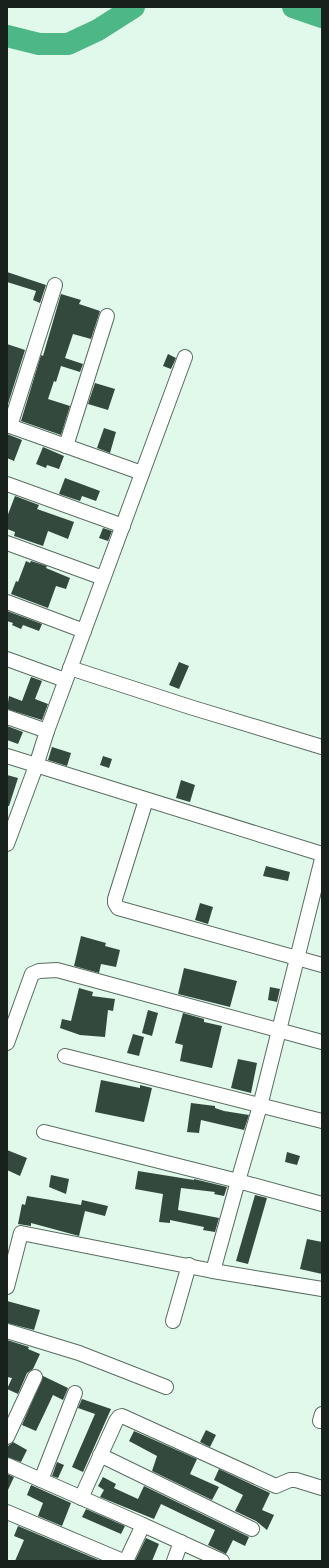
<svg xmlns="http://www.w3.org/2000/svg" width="329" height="1568" viewBox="0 0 329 1568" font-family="'Varela Round',sans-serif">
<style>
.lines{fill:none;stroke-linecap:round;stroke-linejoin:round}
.river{stroke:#4db787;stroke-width:22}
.building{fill:#34493e}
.minor-casing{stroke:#586d61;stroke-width:16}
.minor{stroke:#fff;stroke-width:14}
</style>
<rect width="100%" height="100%" fill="#e0f9eb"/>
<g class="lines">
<g class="river">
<path d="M293,7L322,17"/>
<path d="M7,36L39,44H68L98,30L134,7"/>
</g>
</g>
<g class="building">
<path d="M7,272L46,285L40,303L33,300L36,291L7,282Z"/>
<path d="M61,294L81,300L79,304L100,311L91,339L73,334L65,358L83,364L80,372L61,366L56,382L54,381L48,399L70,406L61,435L21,421L41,355L43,356Z"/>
<path d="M7,344L25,350L7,407Z"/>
<path d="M168,354L176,358L171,369L163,366Z"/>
<path d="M95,383L115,389L108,410L88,404Z"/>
<path d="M104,428L116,432L110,453L97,448Z"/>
<path d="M7,434L22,440L14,461L7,458Z"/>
<path d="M43,447L64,456L59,469L47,465L46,468L36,464Z"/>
<path d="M65,478L100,491L96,501L82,496L80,501L59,494Z"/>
<path d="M15,496L39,505L37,509L74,522L68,539L48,531L43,546L14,536L15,532L7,529V517Z"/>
<path d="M103,528L112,531L108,541L99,538Z"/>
<path d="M26,561L30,563L31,561L47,566L46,568L70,578L66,589L56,586L48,608L11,594L16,581L18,582Z"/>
<path d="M7,611L42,624L39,631L23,625L21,629L12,625L13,623L7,621Z"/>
<path d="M179,662L189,666L179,689L169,685Z"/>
<path d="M31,677L42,681L35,699L48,704L42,720L7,709L9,696L22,701Z"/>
<path d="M7,726L23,732L18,744L7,740Z"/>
<path d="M52,747L71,753L67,766L48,760Z"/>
<path d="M103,756L112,759L109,768L100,765Z"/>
<path d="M7,775L18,778L9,806H7Z"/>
<path d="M181,780L195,785L190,802L176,798Z"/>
<path d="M266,866L290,872L288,881L263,876Z"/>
<path d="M200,903L213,907L208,924L195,920Z"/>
<path d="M81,936L106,943L105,946L120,950L116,967L101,964L99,973L74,966Z"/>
<path d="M184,968L237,981L230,1007L178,994Z"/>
<path d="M270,987L280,989L277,1002L268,1000Z"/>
<path d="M79,988L93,992L92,996L115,999L113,1011L108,1010L105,1037L80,1035L60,1028L62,1019L71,1021Z"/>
<path d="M148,1010L158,1013L152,1036L142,1033Z"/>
<path d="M183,1013L204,1019V1022L222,1026L212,1068L180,1061L183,1045L175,1043Z"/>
<path d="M133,1034L144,1037L139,1056L127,1053Z"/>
<path d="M238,1059L257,1063L251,1093L231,1088Z"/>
<path d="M101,1080L140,1088V1085L152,1088L144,1122L95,1112Z"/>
<path d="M191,1103L215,1106V1108L224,1111L249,1115L244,1130L201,1120L199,1133L187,1132Z"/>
<path d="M7,1150L27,1158L20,1176L7,1170Z"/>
<path d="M287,1152L300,1156L297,1165L285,1162Z"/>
<path d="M138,1171L194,1180V1179L227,1187L224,1196L214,1194L215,1192L181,1188L178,1210L219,1218L215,1232L203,1230L204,1227L170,1220V1223L159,1222L163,1194L135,1189Z"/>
<path d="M51,1175L69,1179L66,1194L49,1187Z"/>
<path d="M255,1195L267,1198L248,1264L236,1261Z"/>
<path d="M27,1196L81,1205L82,1200L108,1206L105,1216L85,1211L79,1236L31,1223V1226L18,1224L22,1204L25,1205Z"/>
<path d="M307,1239L322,1242V1274L300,1269Z"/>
<path d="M7,1301L40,1310L34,1330L7,1323Z"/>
<path d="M7,1340L29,1347L28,1349L40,1354L33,1369L27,1373L18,1394L7,1389L12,1378L7,1377Z"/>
<path d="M43,1376L68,1388L63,1400L53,1395L36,1431L22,1425Z"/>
<path d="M82,1399L111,1409L83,1472L72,1467L95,1414L78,1408Z"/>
<path d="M206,1430L216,1435L210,1447L200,1442Z"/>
<path d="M134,1431L197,1459L190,1474L219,1487L212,1500L152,1471L157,1456L129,1441Z"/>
<path d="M13,1442L27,1450L21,1462L7,1457V1447Z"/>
<path d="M57,1462L64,1465L58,1478L52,1476Z"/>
<path d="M219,1469L270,1493L262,1510L274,1515L267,1530L256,1521L235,1511L243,1495L214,1480Z"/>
<path d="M7,1474L14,1477L7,1492Z"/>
<path d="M103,1477L116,1484L114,1488L138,1499L144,1486L249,1537L245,1546L233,1540L226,1554L208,1545L215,1530L161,1504L154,1519L100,1497L104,1490L98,1486Z"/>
<path d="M31,1485L71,1503L62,1526L38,1516L43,1503L27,1495Z"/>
<path d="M86,1509L125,1526L121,1534L82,1517Z"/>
<path d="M18,1526L101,1561H15L24,1540L14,1536Z"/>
<path d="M146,1538L159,1544L152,1561H135Z"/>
</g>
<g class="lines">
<g class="minor-casing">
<g id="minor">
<path d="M7,425L142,473"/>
<path d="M10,426L55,285"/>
<path d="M66,446L107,316"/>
<path d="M7,484L123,526"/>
<path d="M7,543L103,578"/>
<path d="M7,602L84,631"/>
<path d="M7,659L65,680"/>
<path d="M70,668L190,707L322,747"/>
<path d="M7,717L47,731"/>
<path d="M7,756L322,854"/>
<path d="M146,800L115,899V903L118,908L322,965"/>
<path d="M7,844L36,766L47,731L185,357"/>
<path d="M322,859L260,1106L238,1181L322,1204"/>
<path d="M7,1043L32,974L39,971L57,970L322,1042"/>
<path d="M65,1056L322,1121"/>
<path d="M44,1132L238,1181L213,1271"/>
<path d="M7,1287L21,1233L213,1271L322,1289"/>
<path d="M173,1321L189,1265"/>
<path d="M7,1331L79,1353L166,1387"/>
<path d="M320,1421L322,1414"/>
<path d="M7,1437L35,1377"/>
<path d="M100,1455L252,1529"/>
<path d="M7,1465L143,1525L126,1561"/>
<path d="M41,1480L75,1393"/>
<path d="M81,1498L116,1421L119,1417L122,1416L276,1486L290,1480H296L322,1488"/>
<path d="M7,1512L123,1561"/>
<path d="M143,1525L222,1561"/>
<path d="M174,1561L181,1542"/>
</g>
</g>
<use href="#minor" class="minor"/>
</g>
<rect width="329" height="1568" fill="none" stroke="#18211c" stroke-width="16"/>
</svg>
